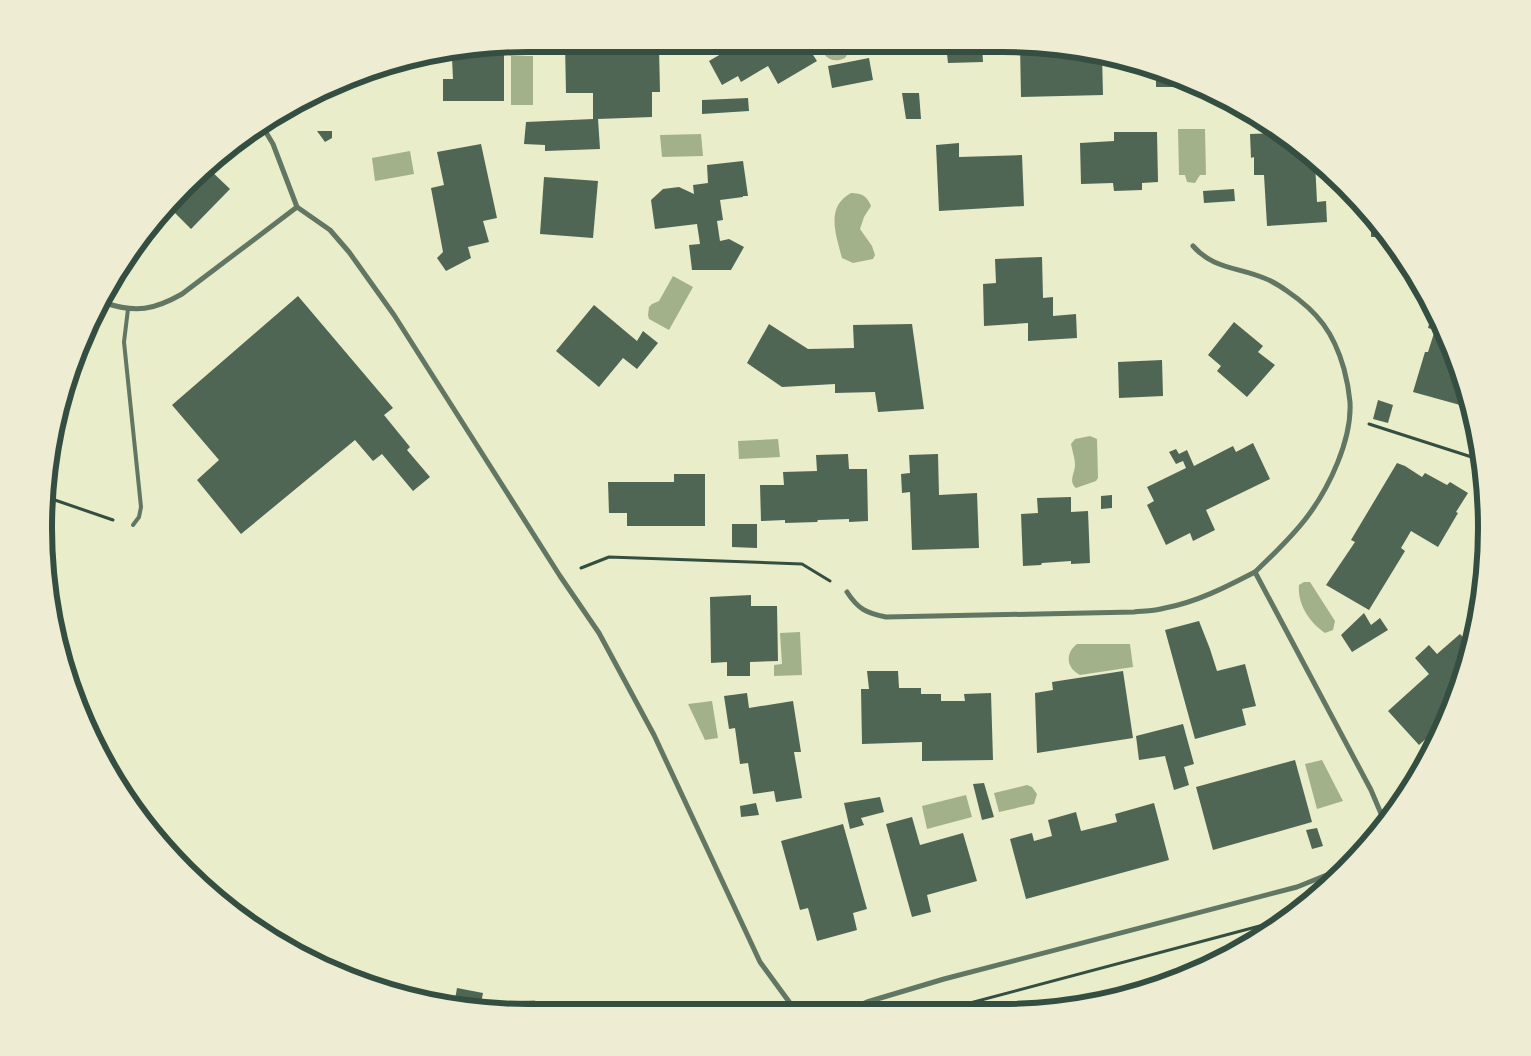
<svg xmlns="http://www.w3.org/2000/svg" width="1531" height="1056" viewBox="0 0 1531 1056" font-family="'Zilla Slab',serif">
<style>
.water{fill:#a3b18a}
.building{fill:#4f6655}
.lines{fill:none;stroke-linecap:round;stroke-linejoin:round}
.path{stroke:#344e41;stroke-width:3}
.service{stroke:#617663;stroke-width:4}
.minor{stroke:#617663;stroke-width:5}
.rim{fill:none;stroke:#344e41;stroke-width:6}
</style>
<rect width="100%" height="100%" fill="#e9edc9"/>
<g class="water">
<path d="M824,44H850V50L845,58C837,62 829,61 824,54Z"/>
<rect x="511" y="56" width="22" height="49"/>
<path d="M1178,129H1205L1206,175H1200L1195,183L1187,182L1185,175H1179Z"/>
<path d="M701,134L703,156L662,157L660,135Z"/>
<path d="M410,151L414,174L375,181L372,158Z"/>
<path d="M851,193C862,193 867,196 871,206L864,217L860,229L872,246L875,255L873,259L853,263L842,258C836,235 825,207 851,193Z"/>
<path d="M673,276L693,287L669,330L649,319L648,315L649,307L652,304L659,301Z"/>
<path d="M1090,436L1097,439L1098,478L1096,481L1076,488C1068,481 1075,473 1075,465C1075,458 1072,450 1071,444L1075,439Z"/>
<path d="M778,439L780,457L739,459L738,441Z"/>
<path d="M1304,582H1310L1335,621L1333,630L1325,633C1310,623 1297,604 1299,585Z"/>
<path d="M800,632L802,675L774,676V665L782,664L780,633Z"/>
<path d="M1077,644H1130L1133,667L1080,675C1066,668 1065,653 1077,644Z"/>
<path d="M712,701L718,738L705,740L688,704Z"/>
<path d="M1322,760L1343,801L1317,809L1305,764Z"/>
<path d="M1027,785L1032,787L1037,794L1034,804L999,812L994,793Z"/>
<path d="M966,795L972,817L927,829L922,806Z"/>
<path d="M534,1000L540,1003L544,1012L509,1010L520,1001Z"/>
</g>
<g class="building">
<path d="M565,44H607V48H659L660,92H652V117L598,119L600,149L545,151V145L524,144L526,122L593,119V93H566Z"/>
<path d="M738,44H806L817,61L778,84L768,66L741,82L738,76L722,85L709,61Z"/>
<path d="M914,44H982L983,62L948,63L947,54L914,55Z"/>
<path d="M1020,45L1087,52V56L1102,55L1103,95L1021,97Z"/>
<path d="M504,47V101H443V79H453L452,58L444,57V55Z"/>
<path d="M869,58L873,80L832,88L828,66Z"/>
<path d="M1156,75L1187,87H1156Z"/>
<path d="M902,93H919L921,119H906Z"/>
<path d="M748,98L749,111L702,114V100Z"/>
<path d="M317,131H332V138L325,142Z"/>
<path d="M1114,132H1157L1158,182L1142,183V190L1114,191L1113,183L1081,184L1080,143L1114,141Z"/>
<path d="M1276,133L1315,162L1317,202L1326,201L1327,222L1267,226L1264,175H1254V157L1251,158L1250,134Z"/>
<path d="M959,143V157L1022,155L1024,206L939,211L936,145Z"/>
<path d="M481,144L497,218L483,221L489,242L468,247L471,258L446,271L437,258L443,252L431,188L444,185L437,152Z"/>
<path d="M743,161L748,196H743V197L720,200L723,220L717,221L720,241L729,239L744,247L731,270H692L689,245L700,244L697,224L655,229L651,200L663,189L679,187L694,194L693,185L708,183L707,165Z"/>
<path d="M209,169L230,189L191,229L168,206Z"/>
<path d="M544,177L598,181L593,238L540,234Z"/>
<path d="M1234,189L1235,201L1204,203L1203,191Z"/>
<path d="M1371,216L1381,229L1387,237H1371Z"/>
<path d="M1042,257L1043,298L1053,297V316L1076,314L1077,338L1028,341V323L984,326L983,284L996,283L995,259Z"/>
<path d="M298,296L393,408L384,415L410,447L407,450L430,477L413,491L382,454L373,461L355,440L241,534L197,480L219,460L172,405Z"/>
<path d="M594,305L637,341L643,331L658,343L637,369L623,358L599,387L556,351Z"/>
<path d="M1433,310L1450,343L1465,390L1460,405L1413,392L1425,352H1428L1435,330L1428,328Z"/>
<path d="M1234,322L1263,346L1258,352L1275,365L1247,397L1217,371L1221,366L1208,355Z"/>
<path d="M769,324L808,349L854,348L853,325L912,324L924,409L878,412L875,392L835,393V384L782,387L747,363Z"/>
<path d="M1162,360L1163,396L1119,398L1118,362Z"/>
<path d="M1378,400L1393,405L1388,423L1373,419Z"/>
<path d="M1253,443L1270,479L1206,510L1215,530L1193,541L1190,533L1166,545L1147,505L1154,501L1147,487L1186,468L1183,461L1176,464L1169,452L1176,449L1179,454L1187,450L1194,466L1233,446L1236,452Z"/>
<path d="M848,454L849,469H867L868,521L849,522V519L818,520L817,522L785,523V520L761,521L760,485H784L783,472L817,471L816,455Z"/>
<path d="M938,454L939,495L977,493L979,548L912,550L910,492L902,493L901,474L910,473L909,455Z"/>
<path d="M1397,463L1405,466L1422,477L1425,473L1447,485L1450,482L1468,493L1456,512L1458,513L1438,547L1411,531L1401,548L1405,551L1369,610L1326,585L1355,542L1351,540Z"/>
<path d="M674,474H705V526H627V513H609L608,482H674Z"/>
<path d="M1112,495V508L1101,509V496Z"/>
<path d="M1071,497V512L1088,511L1090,563L1071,564V561L1042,563L1041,565L1023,566L1021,514L1038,513L1037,498Z"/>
<path d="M732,524H757V548L732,547Z"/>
<path d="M751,595V606H777L778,661L750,662V676H727V662L711,663L710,597Z"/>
<path d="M1364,613L1371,625L1380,618L1388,630L1352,652L1341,635Z"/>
<path d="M1199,621L1210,649L1217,671L1245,664L1256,706L1242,709L1246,725L1195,739L1165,630Z"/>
<path d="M1477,626L1450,714L1446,721L1419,745L1388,711L1429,674L1415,658L1429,645L1437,654L1460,634L1464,638Z"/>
<path d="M867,671H898L899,688H921V694H941V701H965L964,694L991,693L993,760L922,761V742L862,744L861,689H869Z"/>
<path d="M1123,671L1133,738L1037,753L1035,693L1053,690L1052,682Z"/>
<path d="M747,693L749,708L793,701L801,752H794L802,798L776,802L774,791L753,794L748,763L740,764L735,728L729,729L724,696Z"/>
<path d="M1183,724L1194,764L1184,767L1189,785L1174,790L1165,756L1139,760L1136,736Z"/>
<path d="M1295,760L1312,822L1213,850L1196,787Z"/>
<path d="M984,783L994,817L982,820L973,784Z"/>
<path d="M880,797L884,812L861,818L864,825L850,829L844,803Z"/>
<path d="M756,803L759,815L741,817L740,806Z"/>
<path d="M1154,803L1169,860L1026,899L1010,839L1032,833L1034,841L1052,836L1048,820L1076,812L1081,831L1117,822L1115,814Z"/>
<path d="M912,817L920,845L963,833L977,881L927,895L931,912L912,917L886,824Z"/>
<path d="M843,824L867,909L853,913L857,930L817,941L808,908L800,910L781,841Z"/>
<path d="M1317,828L1323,846L1312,849L1306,830Z"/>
<path d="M457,988L483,993L480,1008L454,1005Z"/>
</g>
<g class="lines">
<g class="path">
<path d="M1369,424L1481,460"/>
<path d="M49,498L113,520"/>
<path d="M581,568L609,557L802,564L830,581"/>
<path d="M936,1012L1271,923"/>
</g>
<path class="service" d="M128,309L124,342L141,507L139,517L133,525"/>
<g class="minor">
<path d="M261,124L273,144L297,207L330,230L349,252L394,315L560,576L599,633L654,735L760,962L790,1003L801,1012"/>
<path d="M1193,246C1213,269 1238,267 1264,278C1272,281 1280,286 1287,291C1318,312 1334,333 1344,369C1347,380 1349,391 1350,402C1352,440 1329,488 1307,517C1292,537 1273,555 1255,572L1371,790L1385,823"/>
<path d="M105,303C136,313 154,310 182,294L297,207"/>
<path d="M847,592C858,609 866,613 886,617L1134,612C1144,611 1155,611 1165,608C1197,602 1226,587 1255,572"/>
<path d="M851,1012L855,1007L867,1002L944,979L1297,887L1349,866"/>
</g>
</g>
<path d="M0 0H1531V1056H0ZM528 52H1002A476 476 0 0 1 1478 528V528A476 476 0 0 1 1002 1004H528A476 476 0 0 1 52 528V528A476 476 0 0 1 528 52Z" fill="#eeecd3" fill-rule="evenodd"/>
<path class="rim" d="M528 52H1002A476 476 0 0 1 1478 528V528A476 476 0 0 1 1002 1004H528A476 476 0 0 1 52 528V528A476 476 0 0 1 528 52Z"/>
</svg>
